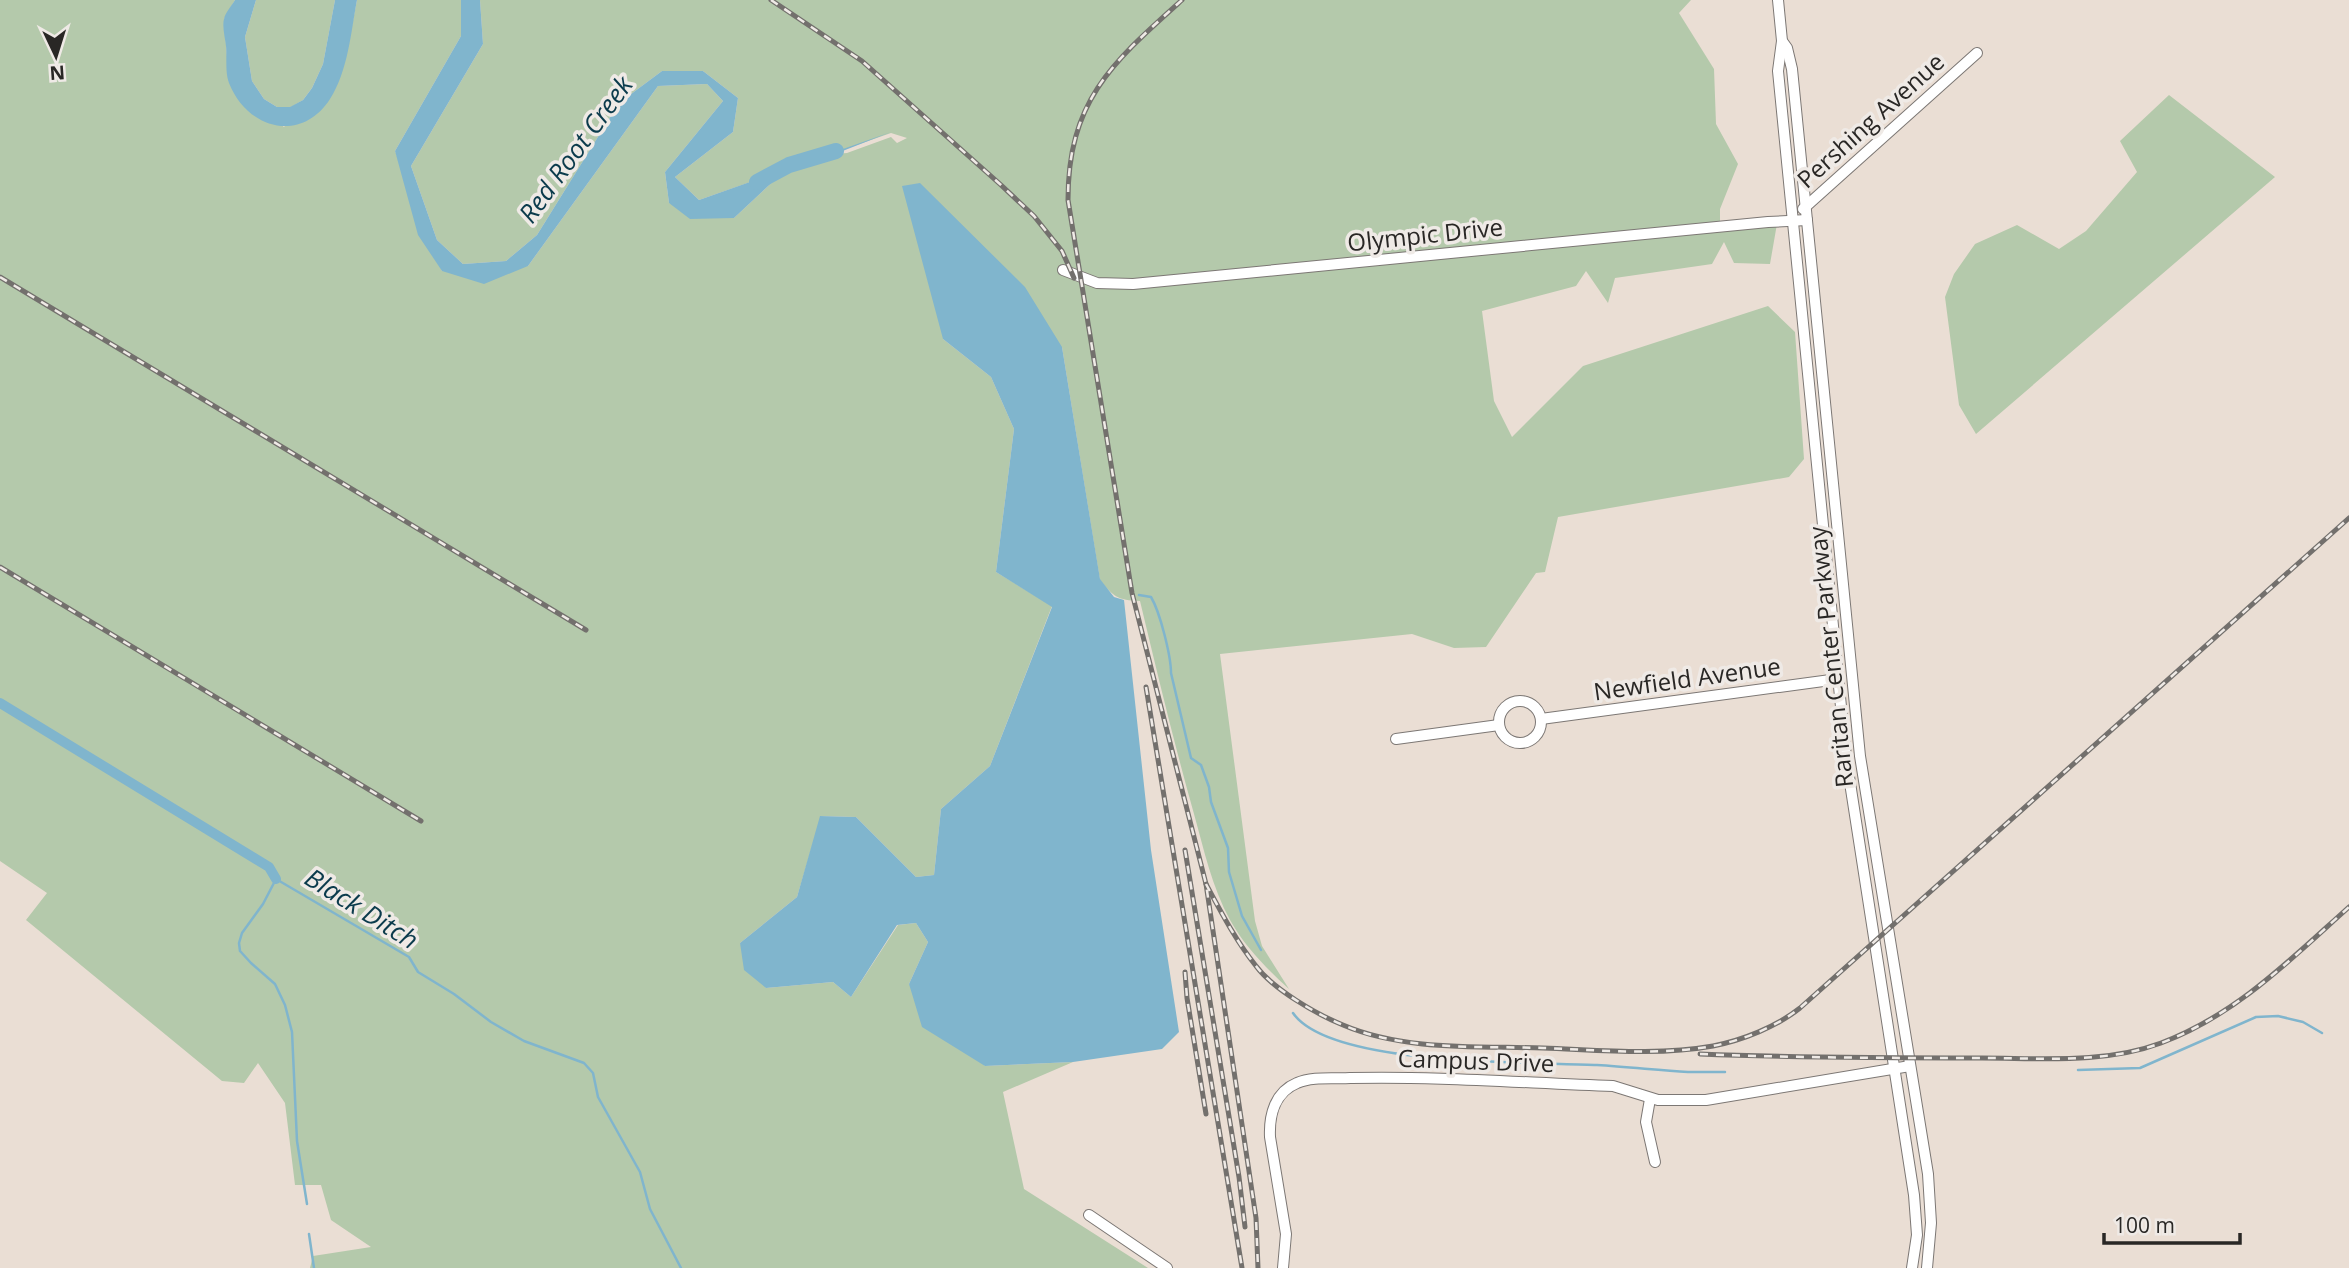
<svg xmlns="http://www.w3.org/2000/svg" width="2349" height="1268" viewBox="0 0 2349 1268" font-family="'Open Sans',sans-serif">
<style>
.built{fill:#eaded4}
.green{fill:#b4c9ab}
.water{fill:#80b5cd}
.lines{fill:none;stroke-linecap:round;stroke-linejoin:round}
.stream{stroke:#80b5cd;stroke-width:2.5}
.canal{stroke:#80b5cd;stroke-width:10}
.river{stroke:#80b5cd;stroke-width:16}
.minor-casing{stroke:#7c7774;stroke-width:12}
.minor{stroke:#fff;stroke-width:10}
.rail-casing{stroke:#73706d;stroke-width:5}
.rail{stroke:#efeae6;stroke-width:2.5;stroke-dasharray:8;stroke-linecap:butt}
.labels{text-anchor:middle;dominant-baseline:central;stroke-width:7;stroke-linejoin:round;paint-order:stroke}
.street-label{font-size:24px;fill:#292725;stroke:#efeae6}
.water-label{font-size:26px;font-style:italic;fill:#0b3b4c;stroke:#efeae6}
</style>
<rect width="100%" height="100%" fill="#efeae6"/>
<rect class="built" x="0" y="0" width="2349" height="1268"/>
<g class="green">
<path d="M0,0H235L224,19L229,82L284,127L346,56L357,0H461V36L395,151L442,271L528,266L658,86L707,84L723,101L665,172L669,203L734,218L779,176L835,154L847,153L891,137L897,143L907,138L891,133L699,200L675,177L733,132L738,98L703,71H662L619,103L537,235L506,261L463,264L437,240L411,166L483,44L480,0H1691L1679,13L1714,69L1716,124L1738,164L1720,209V222L1778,218L1770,264L1734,263L1724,242L1712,264L1615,278L1608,303L1586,271L1576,286L1482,311L1494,401L1512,437L1583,366L1768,306L1795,332L1804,459L1789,477L1558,517L1545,572L1536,573L1486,647L1454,648L1412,634L1220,654L1255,921L1262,946L1289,989C1267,969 1245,947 1230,920C1212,887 1204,850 1194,814C1174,743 1157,672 1140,601C1117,600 1114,597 1100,580L1062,347L943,339L991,377L1014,429L996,572L1052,606L990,766L941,809L934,875L916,877L856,817L821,816L797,897L740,943L766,988L833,982L851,997L898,925L916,923L928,942L909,984L985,1066L1073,1062L1003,1092L1024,1189L1148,1268H310L313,1256L371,1247L331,1220L321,1185H295L285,1103L258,1063L244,1083L222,1081L26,920L47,893L0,861Z"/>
<path d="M256,0H335L323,64L312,88L303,100L291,107H277L264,99L252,81L245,37Z"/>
<path d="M2169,95L2275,177L1976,434L1959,405L1945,297L1954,274L1975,244L2017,225L2059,249L2086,231L2137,172L2120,141Z"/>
</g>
<g class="water">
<path d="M235,0H256L245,37L252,81L264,99L277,107H290L303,100L312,88L323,64L335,0H357C351,32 348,71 330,99C301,144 247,129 229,83C225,73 227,57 226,46C225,38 222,26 224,19C225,13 232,5 235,0Z"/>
<path d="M461,0H480L483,44L411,166L437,240L463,264L506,261L537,235L619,103L662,71H703L738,98L733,132L675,177L699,200L891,132L779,176L734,218L690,219L669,203L665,172L723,101L707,84L658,86L528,266L484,284L442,271L418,235L395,151L461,36Z"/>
<path d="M920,183L1025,287L1062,347L1100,579L1114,597L1124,600L1151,850L1179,1032L1162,1049L1073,1062L985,1066L922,1027L909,984L928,942L916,923L897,925L851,997L833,982L766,988L744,970L740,943L797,897L820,816L856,817L916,877L934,875L941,809L990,766L1052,607L996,572L1014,429L991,377L943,339L902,186Z"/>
</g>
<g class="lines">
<g class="stream">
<path d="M1139,595L1151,597C1160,612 1171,656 1171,673L1191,758L1201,765L1209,787L1211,802L1228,848L1229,872L1242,916L1261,950"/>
<path d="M1293,1013C1330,1067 1534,1062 1597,1065C1628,1067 1658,1070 1688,1072H1725"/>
<path d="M2078,1070L2140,1068L2256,1017L2278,1016L2303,1022L2322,1033"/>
<path d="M307,1204L297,1141L292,1032L285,1005L275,984L251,963L240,951L239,943L242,933L263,904L276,879L409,957L418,972L454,994L491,1022L524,1041L584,1063L593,1073L598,1097L640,1172L650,1209L681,1268"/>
<path d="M309,1234L314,1268"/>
</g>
<path class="canal" d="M0,703L269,867L276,879"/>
<path class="river" d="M757,182L789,165L836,151"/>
<g class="minor-casing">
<g id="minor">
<path d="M1778,0L1782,41L1787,48L1792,69L1860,756L1928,1174L1931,1223L1927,1268"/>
<path d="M1782,41L1778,71L1846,757L1914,1195L1917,1235L1912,1268"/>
<path d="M1803,209L1977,53"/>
<path d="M1063,270L1097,283L1133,284L1768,222L1807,220"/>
<circle cx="1520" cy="722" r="21"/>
<path d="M1541,719L1838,679"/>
<path d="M1396,739L1499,725"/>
<path d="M1650,1099L1646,1122L1655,1162"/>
<path d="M1089,1215L1167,1268"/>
<path d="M1283,1268L1286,1234L1270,1137C1269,1115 1275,1092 1297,1083C1312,1076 1334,1079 1350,1078C1437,1076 1526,1083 1613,1086L1658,1100H1706L1910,1066"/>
</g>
</g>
<use href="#minor" class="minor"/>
<g class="rail-casing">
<g id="rail">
<path d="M771,0L862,61L1001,185L1034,216L1062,251L1074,278"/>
<path d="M1182,0C1113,62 1068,100 1068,200L1132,593L1206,884L1256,1218L1258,1268"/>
<path d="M0,277L586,630"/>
<path d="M0,567L421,821"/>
<path d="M1146,687L1242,1268"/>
<path d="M1185,850L1239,1177L1245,1227"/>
<path d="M1206,884C1221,912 1236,941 1256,966C1273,989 1316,1014 1343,1025C1404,1051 1478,1046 1543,1048C1599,1050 1657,1056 1713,1046C1743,1040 1776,1027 1800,1008L2349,518"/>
<path d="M1185,972L1187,998L1206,1114"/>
<path d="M1700,1054C1794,1058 1888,1058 1982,1058C2041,1058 2105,1064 2161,1043C2236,1015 2291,959 2349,907"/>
</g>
</g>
<use href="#rail" class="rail"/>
</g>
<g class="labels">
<g class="street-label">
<text transform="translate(1870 120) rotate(-42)">Pershing Avenue</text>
<text transform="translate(1425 234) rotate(-6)">Olympic Drive</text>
<text transform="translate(1830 657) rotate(-96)">Raritan Center Parkway</text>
<text transform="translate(1687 678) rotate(-8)">Newfield Avenue</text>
<text transform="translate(1476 1060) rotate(2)">Campus Drive</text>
</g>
<g class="water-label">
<text transform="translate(575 149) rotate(-54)">Red Root Creek</text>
<text transform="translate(362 908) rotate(32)">Black Ditch</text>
</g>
</g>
<g transform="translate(56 56) rotate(176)" stroke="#efeae6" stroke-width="5" paint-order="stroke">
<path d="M0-5L12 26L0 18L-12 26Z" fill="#292725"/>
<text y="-10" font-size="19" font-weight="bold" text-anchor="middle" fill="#292725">N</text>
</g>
<path d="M2104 1233v10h136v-10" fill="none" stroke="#292725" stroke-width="3.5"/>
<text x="2114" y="1233" font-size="21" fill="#292725" stroke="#efeae6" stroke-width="5" paint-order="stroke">100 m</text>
</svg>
